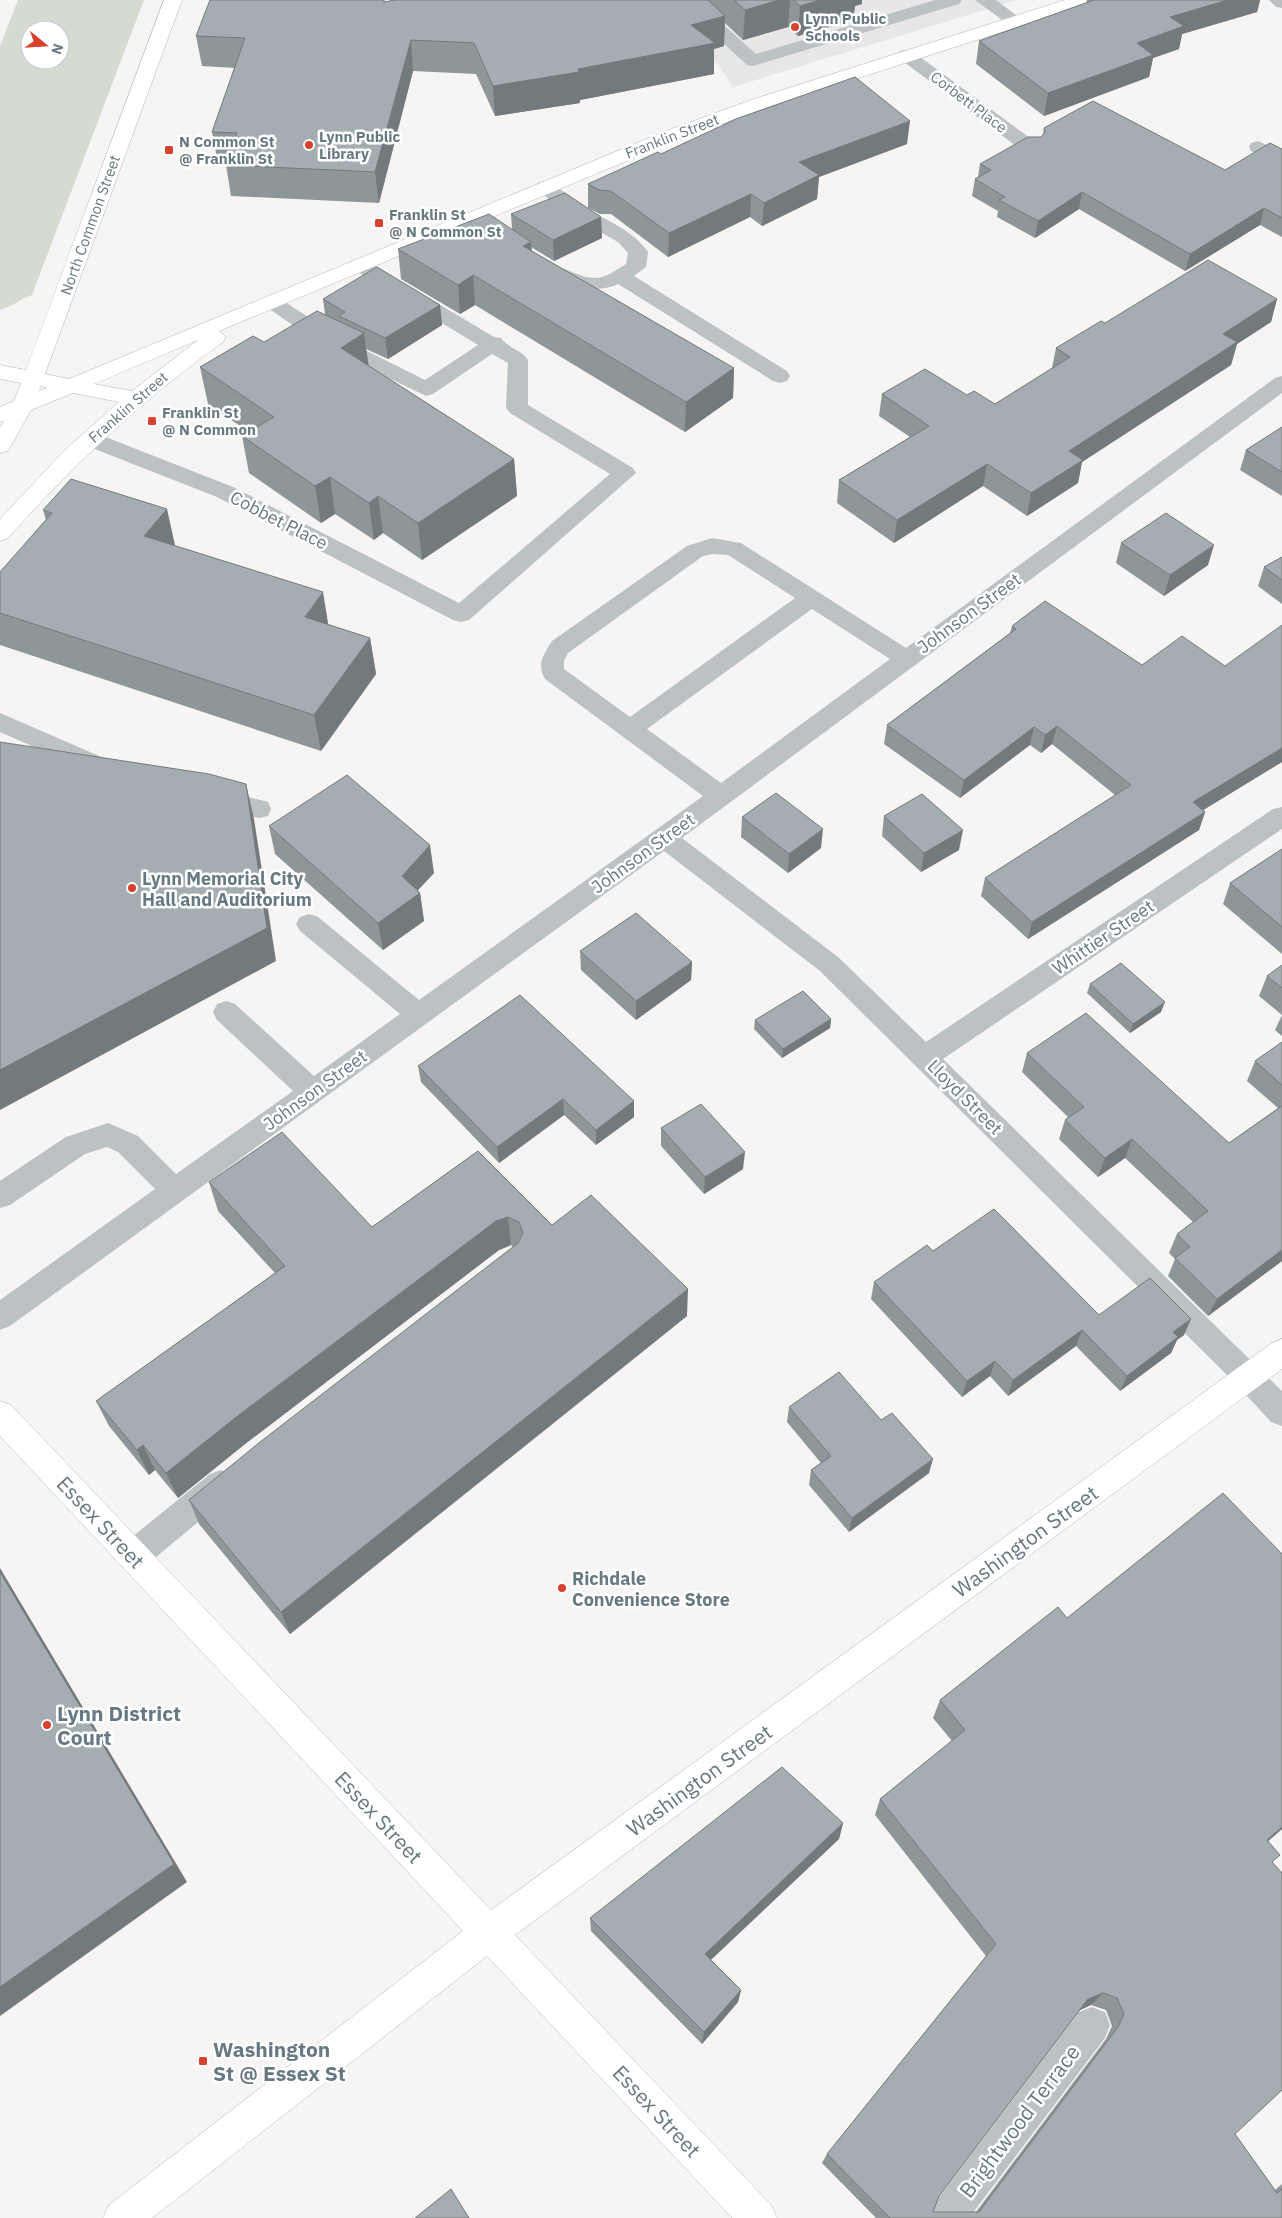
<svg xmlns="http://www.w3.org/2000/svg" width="1282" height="2218" viewBox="0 0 1282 2218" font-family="'IBM Plex Sans',sans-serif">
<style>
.built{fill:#e6e7e6}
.green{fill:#d6dbd2;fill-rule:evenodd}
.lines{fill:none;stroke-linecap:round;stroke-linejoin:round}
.major-casing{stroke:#b0b6b9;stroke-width:1}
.minor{fill:#bcc2c4;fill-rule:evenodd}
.major{fill:#fff;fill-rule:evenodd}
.wall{fill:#8d9699;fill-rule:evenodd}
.shaded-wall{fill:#737a7d}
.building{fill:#a4aeb2;stroke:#737a7d;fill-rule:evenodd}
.poi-dot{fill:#d9412f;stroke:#fff;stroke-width:2}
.labels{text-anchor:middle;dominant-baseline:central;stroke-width:5;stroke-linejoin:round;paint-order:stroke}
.far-poi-label{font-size:15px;font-weight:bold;fill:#667982;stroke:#fff;text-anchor:start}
.far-street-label{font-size:15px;fill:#667982;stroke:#fff}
.street-label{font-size:18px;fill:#667982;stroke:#fff}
.poi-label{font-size:18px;font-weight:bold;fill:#667982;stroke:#fff;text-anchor:start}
.near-street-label{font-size:21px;fill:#667982;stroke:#fff}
.near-poi-label{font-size:21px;font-weight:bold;fill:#667982;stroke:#fff;text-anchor:start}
</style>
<rect width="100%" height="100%" fill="#f6f5f3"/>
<path class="built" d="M627,0H1017L733,87L718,64L698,55Z"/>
<path class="green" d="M18,0H144L32,295C20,299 14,306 0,310V46ZM30,30H60V60H30Z"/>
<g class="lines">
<g class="major-casing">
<g id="major">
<path d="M164,0H182L45,374L69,379L663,132L754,99L1065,0H1092L1089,4L768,107L677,140L219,331L226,337L223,342C143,399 73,465 8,538L0,541V519L67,448L119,402L73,393L31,410L8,451L0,453V427L4,421L0,422V407L14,401L21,383L0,379V365L26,370ZM198,340L132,391L94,384ZM41,386L47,388L39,391Z"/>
<path d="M1282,1339V1369L515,1935L771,2205L777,2218H732L487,1956L152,2218H103L109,2205L463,1931L0,1436V1401L11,1405L491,1910L1272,1343Z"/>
</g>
</g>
<g class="minor">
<path d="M677,0H696L756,54L935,0H962L959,4L753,66L747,65Z"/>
<path d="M975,0H996L1024,21L1021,25H1009Z"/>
<path d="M1269,0H1282V8L1276,7Z"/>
<path d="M906,50L912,51L1038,144L1040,148L1038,152H1024L900,59L897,55L900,51Z"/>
<path d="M1258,141L1282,152V166L1251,151L1249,147L1251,143Z"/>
<path d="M545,181L552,183C563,191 575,201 587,209C609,222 633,230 648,252L646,267L634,276L787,371L790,376L787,381L780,383L773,381L618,284C600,294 554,289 542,271L545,267C564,262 582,283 602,277C610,275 619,268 626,264L628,253L618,242L572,216L538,191L535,187L538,183Z"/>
<path d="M360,259L367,261L494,337L501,338C508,348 522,350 528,360V405L633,468L636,473L469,620L461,622L453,620L217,497L82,444L79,439L82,434L90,432L98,434L233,487L459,603L610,474L510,413L506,408L508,363L492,354L433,394L426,396L323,346L265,306L262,302L265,298L272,296L279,298L337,336L425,380L478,345L353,269L350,265L353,261Z"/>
<path d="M1282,376V393L682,838L838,957L926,1042L1273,809L1282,807V829L943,1059L1282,1391V1426L1271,1422L1238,1386L820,971L664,851L10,1326L0,1330V1300L155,1189L118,1152L107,1147L85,1154L10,1205L0,1208V1181L66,1137L108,1123L138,1136L176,1174L293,1091L217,1020L213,1012L217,1004L226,1001L235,1004L314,1076L400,1014L300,931L296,924L300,917L309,914L318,917L419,1000L703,796L545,679C536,664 544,654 552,641L687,546L712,538L741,543L906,648L1275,378ZM712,554L728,555L795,598L630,717L564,669V661L568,653L703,556ZM812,609L890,659L721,783L647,729Z"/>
<path d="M0,713L113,762L116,768L113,774L104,777L95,774L0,732Z"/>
<path d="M215,789L268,802L271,809L268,816L259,818L206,805L203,798L206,791Z"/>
<path d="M221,1470L232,1474L236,1484L232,1494L144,1567L133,1571L122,1567L117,1556L122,1545L210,1474Z"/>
<path d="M1092,2007L1105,2012L1110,2025L1105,2038L969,2218H927L933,2205L1079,2012Z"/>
</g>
<use href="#major" class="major"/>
</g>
<g class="wall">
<path d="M395,0H862V4L855,6L853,20L798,36L788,27L743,40L725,23L724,46L714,49V74L580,100V103L495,116L476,74L413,71L379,203L231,196L226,165L227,163H218L212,132L235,68L202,66L196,36Z"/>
<path d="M1087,0H1260L1257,12L1182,34L1179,49L1153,58L1149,77L1044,116L976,64L979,41L1086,3Z"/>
<path d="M1044,128L1225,170L1282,149V237L1260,225L1185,271L1079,209L1035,238L997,217L998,211L972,196L975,179L978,177L980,164L1041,137L1043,135Z"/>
<path d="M907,144L819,177L817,199L762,226L750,217L668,257L611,214H600L588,208V184L661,154Z"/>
<path d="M511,214L601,217L602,238L554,261L531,247L532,251L734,368L733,398L685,432L475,305L460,314L401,279L398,249L512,229Z"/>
<path d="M323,299L440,305L442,325L388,359L366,349L369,366L514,459L517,496L422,560L383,533L374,540L335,514L321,523L249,473L242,436L249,432L208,404L200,367L264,342L325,314Z"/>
<path d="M1277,299L1271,322L1237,344L1231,365L1082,462L1078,483L1027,516L983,486L894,543L837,503L839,480L910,437L879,416L882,394L967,395L995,404L1052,368L1056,348L1105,323Z"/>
<path d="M1282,427V496L1240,470L1246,450Z"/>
<path d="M43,510L175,545V546L328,625L370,638L376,674L321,751L0,645V572L46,520Z"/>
<path d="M1121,543L1208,565L1164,596L1116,563Z"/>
<path d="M1282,557V604L1258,586L1264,567Z"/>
<path d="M1012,626L1282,762L1203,810L1205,812L1199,830L1028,939L981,896L985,878L1115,795L1052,744L1041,753L1030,745L960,798L884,744L887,725L1010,633Z"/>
<path d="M884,816L959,850L921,872L882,836Z"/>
<path d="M742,817L821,848L788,873L741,837Z"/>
<path d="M269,826L434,873L417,891L420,893L424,921L383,950L275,854Z"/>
<path d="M1282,849V954L1223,904L1230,883Z"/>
<path d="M580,951L692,962L691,980L636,1020L581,970Z"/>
<path d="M1282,965V1036L1275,1030L1282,1015L1259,996L1267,976Z"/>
<path d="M1090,984L1161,1012L1130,1033L1087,993Z"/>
<path d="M831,1019L830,1028L782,1058L754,1029L755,1020Z"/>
<path d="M1282,1043V1261L1208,1316L1168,1276L1175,1259L1169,1253L1177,1234L1193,1222L1125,1158L1098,1177L1059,1139L1065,1120L1068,1117L1022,1072L1027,1053L1229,1143L1278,1108L1247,1081L1255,1061Z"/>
<path d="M418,1066L634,1101V1117L596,1145L564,1115L499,1163L421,1082Z"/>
<path d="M661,1128L743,1169L704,1194L661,1146Z"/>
<path d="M478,1151L552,1225L687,1316L290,1634L199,1524L189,1500L513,1247L511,1245L499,1250L245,1444L178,1498L155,1470L149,1475L109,1426L96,1401L275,1273L218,1211L209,1182L372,1227Z"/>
<path d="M874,1282L1099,1315L1184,1335L1177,1340L1171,1353L1120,1391L1076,1346L1008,1396L990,1376L962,1397L871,1299Z"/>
<path d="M789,1407L881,1420L929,1473L849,1532L809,1485L811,1470L821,1463L787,1422Z"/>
<path d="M1282,1554V1829L1268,1841L1273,1863L1235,2134L1275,2190L1282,2184V2218H876L822,2163L827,2154L986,1956L875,1815L880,1799L952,1741L933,1718L940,1700L1067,1618ZM1091,2005L1106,2010L1112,2026L1106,2039L976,2212H933L939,2196L1080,2010Z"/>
<path d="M843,1823L839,1839L711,1960L741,1990L738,2002L702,2044L591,1931L590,1918Z"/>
</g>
<g class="shaded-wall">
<path d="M779,0H790L788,27L743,40L745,10Z"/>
<path d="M820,0H862V4L855,6L853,20L798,36L800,6Z"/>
<path d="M1228,0H1260L1257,12L1182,34L1179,49L1153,58L1149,77L1044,116L1048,93L1137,43L1170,17Z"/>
<path d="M725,16L724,46L714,49V74L580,100V103L495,116L493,86L578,69L691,25Z"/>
<path d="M411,40L413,71L379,203L375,172Z"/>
<path d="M910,121L907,144L819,177L817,199L762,226L764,203L799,162Z"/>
<path d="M1082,192L1079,209L1035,238L1038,221Z"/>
<path d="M751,194L750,217L668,257L669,233Z"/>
<path d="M1264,208L1260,225L1185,271L1190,254Z"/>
<path d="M601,217L602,238L554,261L553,240Z"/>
<path d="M531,242L533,271L523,246Z"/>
<path d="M473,275L475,305L460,314L458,285Z"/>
<path d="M1277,299L1271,322L1237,344L1231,365L1082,462L1078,483L1027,516L1031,493L1069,451L1223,334Z"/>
<path d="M440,305L442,325L388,359L385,338Z"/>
<path d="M364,333L369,370L341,348Z"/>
<path d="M734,368L733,398L685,432L686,402Z"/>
<path d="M514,459L517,496L422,560L418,523Z"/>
<path d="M987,464L983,486L894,543L897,520Z"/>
<path d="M330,477L335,514L321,523L315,486Z"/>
<path d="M378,496L383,533L374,540L369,503Z"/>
<path d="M167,509L175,545L153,573L144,536Z"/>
<path d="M1214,545L1208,565L1164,596L1170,575Z"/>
<path d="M323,592L329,629L305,617Z"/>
<path d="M370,638L376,674L321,751L314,715Z"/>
<path d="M1057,726L1052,744L1041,753L1045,735Z"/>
<path d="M1034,727L1030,745L960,798L964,780Z"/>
<path d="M1282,748V762L1187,820L1193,802Z"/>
<path d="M246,784L254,819L276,961L0,1110V1070Z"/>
<path d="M1205,812L1199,830L1028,939L1032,922Z"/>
<path d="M823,829L821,848L788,873L789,854Z"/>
<path d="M963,830L959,850L921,872L924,853Z"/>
<path d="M430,845L434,873L406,903L402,876Z"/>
<path d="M420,893L424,921L383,950L378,923Z"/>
<path d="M692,962L691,980L636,1020V1001Z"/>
<path d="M1165,1002L1161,1012L1130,1033L1133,1024Z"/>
<path d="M831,1019L830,1028L782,1058L783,1049Z"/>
<path d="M563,1099L564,1115L499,1163L497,1147Z"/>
<path d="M634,1101V1117L596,1145V1130Z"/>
<path d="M1132,1139L1125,1158L1098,1177L1105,1158Z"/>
<path d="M745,1152L743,1169L704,1194L705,1177Z"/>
<path d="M508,1217L511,1245L499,1250L245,1444L178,1498L166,1473L235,1418L496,1221Z"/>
<path d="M1282,1250V1261L1208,1316L1217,1299Z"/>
<path d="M688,1289L687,1316L290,1634L281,1612Z"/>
<path d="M1191,1319L1184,1335L1177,1340L1171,1353L1120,1391L1127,1376L1173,1332Z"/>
<path d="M1082,1330L1076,1346L1008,1396L1013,1380Z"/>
<path d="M995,1361L990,1376L962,1397L967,1381Z"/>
<path d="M143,1445L155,1470L149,1475L137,1450Z"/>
<path d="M933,1459L929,1473L849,1532L852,1518Z"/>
<path d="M0,1568L187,1882L0,2016Z"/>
<path d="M843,1823L839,1839L704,1966L705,1954Z"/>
<path d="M1282,1827V1829L1252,1855L1267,1840Z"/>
<path d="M741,1990L738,2002L702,2044L704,2032Z"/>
<path d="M1103,1993L1091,2005L1078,2011L1088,1999Z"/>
</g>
<g class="building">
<path d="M210,0H384V2L395,0H708L725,16L691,25L715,43L578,69L579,72L493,86L474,43L411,40L375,172L226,165L237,133L212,132L245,38L196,36Z"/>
<path d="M734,0H779L745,10Z"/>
<path d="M793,0H820L800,6Z"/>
<path d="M1094,0H1228L1170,17L1184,26L1137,43L1153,55L1048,93L979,41Z"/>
<path d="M855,77L910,121L799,162L819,175L764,203L751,194L669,233L611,191L599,190L588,184L658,152L661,154L736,119Z"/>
<path d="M1093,101L1225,170L1270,143L1282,149V218L1264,208L1190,254L1082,192L1038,221L999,200L1005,197L975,179L991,170L980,164L1028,137H1041L1045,132L1044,128Z"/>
<path d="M565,193L601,217L553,240L511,214Z"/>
<path d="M489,214L531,242L523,246L734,368L686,402L473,275L458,285L398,249Z"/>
<path d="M1208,260L1277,299L1223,334L1237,342L1069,451L1083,460L1031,493L987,464L897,520L839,480L929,426L882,394L925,369L967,395L974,391L995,404L1070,357L1056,348L1101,321L1105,323Z"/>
<path d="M377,267L440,305L385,338L339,316L345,312L323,299Z"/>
<path d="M317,311L364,333L341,348L514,459L418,523L378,496L369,503L330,477L315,486L242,436L274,417L200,367L253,336L264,342Z"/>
<path d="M1282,427V472L1246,450Z"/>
<path d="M71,479L167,509L144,536L323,592L305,617L370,638L314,715L0,613V572L52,513L43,510Z"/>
<path d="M1166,513L1214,545L1170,575L1121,543Z"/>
<path d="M1282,557V580L1264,567Z"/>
<path d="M1045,601L1142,665L1182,636L1225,666L1282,625V748L1193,802L1205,812L1032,922L985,878L1131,785L1057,726L1045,735L1034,727L964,780L887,725L1016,629L1012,626Z"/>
<path d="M0,742L209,774L246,784L267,928L0,1070Z"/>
<path d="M347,775L430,845L402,876L420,893L378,923L269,826Z"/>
<path d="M776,793L823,829L789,854L742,817Z"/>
<path d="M922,794L963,830L924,853L884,816Z"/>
<path d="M1282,849V927L1230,883Z"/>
<path d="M636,913L692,962L636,1001L580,951Z"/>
<path d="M1121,963L1165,1002L1133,1024L1090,984Z"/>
<path d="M1282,965V988L1267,976Z"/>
<path d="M803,991L831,1019L783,1049L755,1020Z"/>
<path d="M520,995L634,1101L596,1130L563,1099L497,1147L418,1066Z"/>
<path d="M1086,1013L1229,1143L1282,1106V1250L1217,1299L1175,1258L1190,1247L1177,1234L1208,1211L1132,1139L1105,1158L1065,1120L1084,1107L1027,1053Z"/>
<path d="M1282,1042V1085L1255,1061Z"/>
<path d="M701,1104L745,1152L705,1177L661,1128Z"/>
<path d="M282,1132L372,1227L478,1151L552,1225L591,1195L688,1289L281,1612L189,1500L260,1442L518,1243L523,1233L519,1222L508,1217L496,1221L235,1418L166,1473L143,1445L137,1450L96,1401L285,1266L209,1182Z"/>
<path d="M994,1209L1099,1315L1150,1278L1191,1319L1173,1332L1178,1337L1127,1376L1082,1330L1013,1380L995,1361L967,1381L874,1282L927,1245L933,1251Z"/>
<path d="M839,1372L881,1420L892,1413L933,1459L852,1518L811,1470L831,1456L789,1407Z"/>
<path d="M1223,1493L1282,1554V1827L1267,1840L1280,1855L1272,1862L1282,1873V2090L1235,2134L1277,2193L1282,2189V2218H890L827,2154L996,1944L880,1799L965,1730L940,1700L1058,1607L1067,1618ZM1103,1993L1117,1998L1124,2014L1118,2027L979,2212H933L939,2196L1088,1999Z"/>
<path d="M0,1572L174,1864L0,1987Z"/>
<path d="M782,1767L843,1823L705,1954L741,1990L704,2032L590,1918Z"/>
<path d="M451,2189L469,2218H415Z"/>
</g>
<g class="poi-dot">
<circle cx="795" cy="27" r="5"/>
<circle cx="309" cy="145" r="5"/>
<rect x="164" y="145" width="10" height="10" rx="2.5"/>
<rect x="374" y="218" width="10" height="10" rx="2.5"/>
<rect x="147" y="416" width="10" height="10" rx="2.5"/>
<circle cx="132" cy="888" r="5"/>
<circle cx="562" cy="1588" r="5"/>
<circle cx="47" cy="1725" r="5"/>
<rect x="198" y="2056" width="10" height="10" rx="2.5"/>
</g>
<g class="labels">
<g class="far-poi-label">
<text x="805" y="18">Lynn Public<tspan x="805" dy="17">Schools</tspan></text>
<text x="319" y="136">Lynn Public<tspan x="319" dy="17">Library</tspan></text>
<text x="179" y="141">N Common St<tspan x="179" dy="17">@ Franklin St</tspan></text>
<text x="389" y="214">Franklin St<tspan x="389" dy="17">@ N Common St</tspan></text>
<text x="162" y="412">Franklin St<tspan x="162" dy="17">@ N Common</tspan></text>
</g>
<g class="far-street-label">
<text transform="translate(969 102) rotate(37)">Corbett Place</text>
<text transform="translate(672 136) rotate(-21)">Franklin Street</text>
<text transform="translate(90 225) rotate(-70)">North Common Street</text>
<text transform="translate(128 407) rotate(-41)">Franklin Street</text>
</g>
<g class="street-label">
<text transform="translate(279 520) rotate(27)">Cobbet Place</text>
<text transform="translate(969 613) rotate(-36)">Johnson Street</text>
<text transform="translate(643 853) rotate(-36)">Johnson Street</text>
<text transform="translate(1103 937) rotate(-34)">Whittier Street</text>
<text transform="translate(315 1090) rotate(-36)">Johnson Street</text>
<text transform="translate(965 1097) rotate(45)">Lloyd Street</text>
</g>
<g class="poi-label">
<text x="142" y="878">Lynn Memorial City<tspan x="142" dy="21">Hall and Auditorium</tspan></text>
<text x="572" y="1578">Richdale<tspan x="572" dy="21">Convenience Store</tspan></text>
</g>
<g class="near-street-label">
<text transform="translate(101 1522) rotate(47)">Essex Street</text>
<text transform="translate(1025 1541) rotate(-36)">Washington Street</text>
<text transform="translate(699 1780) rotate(-36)">Washington Street</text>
<text transform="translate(379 1817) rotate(47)">Essex Street</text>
<text transform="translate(657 2111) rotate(47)">Essex Street</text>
<text transform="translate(1019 2121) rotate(-53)">Brightwood Terrace</text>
</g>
<g class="near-poi-label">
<text x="57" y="1713">Lynn District<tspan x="57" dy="24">Court</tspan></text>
<text x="213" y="2049">Washington<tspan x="213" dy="24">St @ Essex St</tspan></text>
</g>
</g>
<g transform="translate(45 45) rotate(108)"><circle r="24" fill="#ffffff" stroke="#c2c9cd"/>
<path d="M0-4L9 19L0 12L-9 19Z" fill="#d9412f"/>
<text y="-8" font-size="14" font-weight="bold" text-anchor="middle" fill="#667982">N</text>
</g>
</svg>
